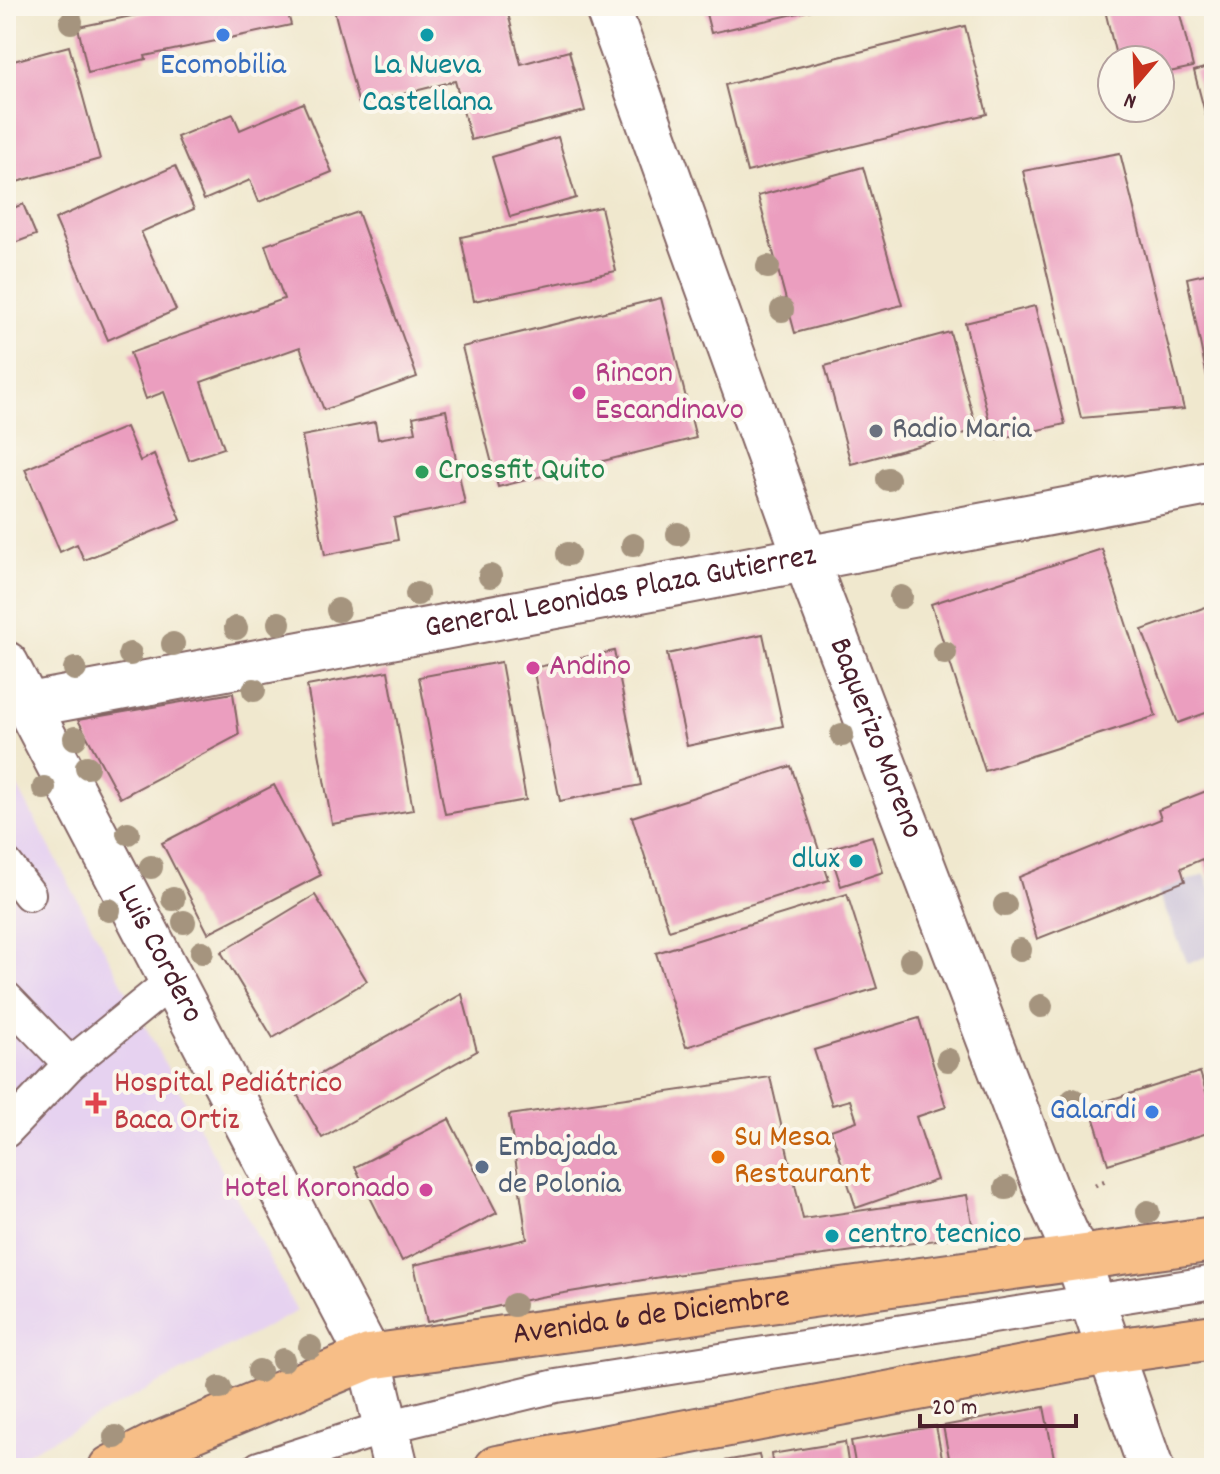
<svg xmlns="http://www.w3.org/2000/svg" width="1220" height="1474" viewBox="0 0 1220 1474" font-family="Dekko,sans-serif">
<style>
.built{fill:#e6d2f0}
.industrial{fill:#c8bfd8}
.building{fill:#eb9ebf}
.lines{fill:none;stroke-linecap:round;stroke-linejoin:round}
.lane-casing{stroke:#846564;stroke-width:36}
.street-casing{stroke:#846564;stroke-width:48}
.primary-casing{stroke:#846564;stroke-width:48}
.path{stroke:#846564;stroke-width:5;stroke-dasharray:2 6;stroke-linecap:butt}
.lane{stroke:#fff;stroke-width:32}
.street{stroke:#fff;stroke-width:44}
.primary{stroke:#f7be87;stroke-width:44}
.tree{fill:#a5947e}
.shop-dot{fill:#3f7fe0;stroke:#fbf7ec;stroke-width:3}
.culture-dot{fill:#0f9aa8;stroke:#fbf7ec;stroke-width:3}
.hotel-dot{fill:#d1479c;stroke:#fbf7ec;stroke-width:3}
.worship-dot{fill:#6b7280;stroke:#fbf7ec;stroke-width:3}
.leisure-dot{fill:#2e9e5b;stroke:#fbf7ec;stroke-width:3}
.health-dot{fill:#e0444e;stroke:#fbf7ec;stroke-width:3}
.food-dot{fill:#e8710a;stroke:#fbf7ec;stroke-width:3}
.service-dot{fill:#5c6f8a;stroke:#fbf7ec;stroke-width:3}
.labels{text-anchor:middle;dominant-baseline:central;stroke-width:8;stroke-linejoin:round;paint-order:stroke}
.shop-label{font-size:32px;fill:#366cbe;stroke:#fbf7ec}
.culture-label{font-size:32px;fill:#0d838f;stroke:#fbf7ec}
.hotel-label{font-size:32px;fill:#b23c85;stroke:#fbf7ec;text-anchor:start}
.worship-label{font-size:32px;fill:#5b616d;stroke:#fbf7ec;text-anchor:start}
.leisure-label{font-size:32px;fill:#27864d;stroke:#fbf7ec;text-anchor:start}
.street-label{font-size:32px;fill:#4a1f2b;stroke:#fbf7ec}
.health-label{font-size:32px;fill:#be3a42;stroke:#fbf7ec;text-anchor:start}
.food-label{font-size:32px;fill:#c56008;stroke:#fbf7ec;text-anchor:start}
.service-label{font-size:32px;fill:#4e5e75;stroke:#fbf7ec;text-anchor:start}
</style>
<rect width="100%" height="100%" fill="#fbf7ec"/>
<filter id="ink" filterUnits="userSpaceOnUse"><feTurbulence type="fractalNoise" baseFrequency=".0125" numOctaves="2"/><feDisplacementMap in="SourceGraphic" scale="16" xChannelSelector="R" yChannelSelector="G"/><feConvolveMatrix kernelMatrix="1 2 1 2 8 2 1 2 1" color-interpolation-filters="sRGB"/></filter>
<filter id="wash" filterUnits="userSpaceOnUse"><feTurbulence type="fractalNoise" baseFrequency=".006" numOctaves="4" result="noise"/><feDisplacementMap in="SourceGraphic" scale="32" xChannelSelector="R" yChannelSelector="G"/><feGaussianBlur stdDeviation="1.8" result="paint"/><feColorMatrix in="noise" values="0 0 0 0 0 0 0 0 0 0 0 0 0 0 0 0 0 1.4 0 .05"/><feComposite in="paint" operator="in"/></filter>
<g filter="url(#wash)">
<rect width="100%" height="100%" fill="#f0e8ce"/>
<path class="built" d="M6,765L297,1311L6,1464Z"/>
<path class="industrial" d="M1205,874L1214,897V953L1188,964L1158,892Z"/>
<g id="blocks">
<g class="building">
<path d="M180,6H286L291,25L145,56L146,59L88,73L78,27Z"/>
<path d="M333,6H506L521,64L569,51L585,111L471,140L455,81L359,105Z"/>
<path d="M704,6H825V7L711,33Z"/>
<path d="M1104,6H1178L1193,67L1160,74V60H1117Z"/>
<path d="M965,26L987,114L747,172L725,85Z"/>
<path d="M69,46L100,159L6,185V63Z"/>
<path d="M1214,65V142L1213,143L1194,71Z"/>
<path d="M303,103L332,172L259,202L250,180L204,200L177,137L233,114L240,130Z"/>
<path d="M558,137L576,198L510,217L492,157Z"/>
<path d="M1120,153L1184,409L1081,418L1023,171Z"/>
<path d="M175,166L194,209L141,232L176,310L108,340L55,219Z"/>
<path d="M863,167L902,305L795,333L758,196Z"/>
<path d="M23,204L36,235L6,246V211Z"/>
<path d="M601,207L616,271L474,301L461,237Z"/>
<path d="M358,212L417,377L324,410L300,347L201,382L224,448L189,460L164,392L146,399L130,353L284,299L265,245Z"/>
<path d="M1214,272V380L1208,382L1187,278Z"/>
<path d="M661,298L696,438L498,487L462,347Z"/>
<path d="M1035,306L1065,424L994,440L965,323Z"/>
<path d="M950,332L977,430L851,464L825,366Z"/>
<path d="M446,410L465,504L394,518L398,540L325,555L302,436L375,422L378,439L416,432L413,417Z"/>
<path d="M126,427L140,461L154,454L181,520L84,560L77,544L60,552L25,469Z"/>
<path d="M1102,549L1156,716L985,771L931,604Z"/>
<path d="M1214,604V710L1178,723L1142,630Z"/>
<path d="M763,634L783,726L687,746L667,654Z"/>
<path d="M614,651L641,785L560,801L533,668Z"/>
<path d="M501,662L526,800L445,814L419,677Z"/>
<path d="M388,671L413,810L332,824L307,686Z"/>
<path d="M233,693L239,735L120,798L78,720Z"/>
<path d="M791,766L829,880L669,930L632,817Z"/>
<path d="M274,785L321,875L208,933L162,843Z"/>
<path d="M1214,788V887L1202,859L1181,868L1185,881L1037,939L1019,877L1161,819L1158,810Z"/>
<path d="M872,836L883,872L841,886L829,849Z"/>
<path d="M847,894L877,988L686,1047L656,953Z"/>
<path d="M315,895L367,981L273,1038L221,952Z"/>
<path d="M462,994L477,1051L322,1138L294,1089Z"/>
<path d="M919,1018L946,1107L916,1117L937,1180L856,1208L831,1130L857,1121L850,1100L832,1105L814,1050Z"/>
<path d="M1200,1072L1214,1118V1131L1108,1164L1090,1106Z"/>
<path d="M770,1077L803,1219L967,1195L974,1235L667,1276L540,1297L427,1322L414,1265L527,1239L509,1115Z"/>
<path d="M449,1119L497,1213L402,1261L355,1167Z"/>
<path d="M1214,1389V1417H1213L1206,1391Z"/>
<path d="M1044,1407L1056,1468H951L943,1426Z"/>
<path d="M936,1426L944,1468H856L851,1441Z"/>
<path d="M845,1442L849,1468H773L771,1454Z"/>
<path d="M759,1455L762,1468H695V1466Z"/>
</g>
</g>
</g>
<g filter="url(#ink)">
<use href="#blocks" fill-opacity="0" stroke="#846564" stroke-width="2"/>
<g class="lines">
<g class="lane-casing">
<g id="lane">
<path d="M6,864L29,894"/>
<path d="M6,998L70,1064"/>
<path d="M6,1131L70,1064L172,981"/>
<path d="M259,1468L386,1427L556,1386L1214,1282"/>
</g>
</g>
<g class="street-casing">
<g id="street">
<path id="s1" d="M607,6L818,592L1049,1196L1077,1258L1151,1468"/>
<path id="s2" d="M6,664L369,1357L396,1468"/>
<path id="s3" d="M29,705L1214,482"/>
</g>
</g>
<g class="primary-casing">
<g id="primary">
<path id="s4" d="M111,1468L152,1447L369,1357L1214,1239"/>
<path d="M497,1468L1108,1352L1214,1337"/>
</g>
</g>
<path class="path" d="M1095,1185L1108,1180"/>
<use href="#lane" class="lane"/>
<use href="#street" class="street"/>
<use href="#primary" class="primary"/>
</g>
<g class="tree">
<circle cx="71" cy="22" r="12"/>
<circle cx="768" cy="267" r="12"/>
<circle cx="782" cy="310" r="12"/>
<circle cx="888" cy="479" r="12"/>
<circle cx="678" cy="534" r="12"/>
<circle cx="633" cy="545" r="12"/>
<circle cx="568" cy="554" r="12"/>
<circle cx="490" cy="576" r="12"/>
<circle cx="417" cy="594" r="12"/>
<circle cx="901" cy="597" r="12"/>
<circle cx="338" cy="610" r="12"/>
<circle cx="279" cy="623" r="12"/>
<circle cx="236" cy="628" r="12"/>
<circle cx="173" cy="644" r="12"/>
<circle cx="945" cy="653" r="12"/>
<circle cx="130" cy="654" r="12"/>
<circle cx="75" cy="669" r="12"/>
<circle cx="254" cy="690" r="12"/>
<circle cx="842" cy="735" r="12"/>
<circle cx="75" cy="738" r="12"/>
<circle cx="87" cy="767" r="12"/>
<circle cx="44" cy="788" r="12"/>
<circle cx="128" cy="833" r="12"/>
<circle cx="151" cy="867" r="12"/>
<circle cx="173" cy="899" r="12"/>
<circle cx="1005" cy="905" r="12"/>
<circle cx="109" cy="910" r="12"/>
<circle cx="184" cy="922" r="12"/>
<circle cx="1020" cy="950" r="12"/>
<circle cx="202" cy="952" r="12"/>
<circle cx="911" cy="960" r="12"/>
<circle cx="1041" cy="1006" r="12"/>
<circle cx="948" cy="1060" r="12"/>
<circle cx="1073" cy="1100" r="12"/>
<circle cx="1006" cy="1188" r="12"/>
<circle cx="1148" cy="1212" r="12"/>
<circle cx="514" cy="1305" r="12"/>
<circle cx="310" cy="1347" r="12"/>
<circle cx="283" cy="1360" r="12"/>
<circle cx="259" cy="1371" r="12"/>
<circle cx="220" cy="1388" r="12"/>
<circle cx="115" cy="1437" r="12"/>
</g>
</g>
<g class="shop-dot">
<circle cx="223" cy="35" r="8"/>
<circle cx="1152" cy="1112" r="8"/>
</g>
<g class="culture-dot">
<circle cx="427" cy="35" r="8"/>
<circle cx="856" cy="861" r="8"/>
<circle cx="832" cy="1236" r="8"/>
</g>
<g class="hotel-dot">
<circle cx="579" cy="393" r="8"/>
<circle cx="533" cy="668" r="8"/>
<circle cx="426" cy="1190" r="8"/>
</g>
<circle class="worship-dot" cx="876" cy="431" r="8"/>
<circle class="leisure-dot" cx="422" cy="472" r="8"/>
<path class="health-dot" d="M92 1091h8v8h8v8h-8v8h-8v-8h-8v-8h8z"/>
<circle class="food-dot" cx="718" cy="1157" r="8"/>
<circle class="service-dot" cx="482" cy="1167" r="8"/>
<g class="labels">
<g class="shop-label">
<text x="223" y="67">Ecomobilia</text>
<text x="1136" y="1112" text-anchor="end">Galardi</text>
</g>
<g class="culture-label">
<text x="427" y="67">La Nueva<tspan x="427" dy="37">Castellana</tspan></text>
<text x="840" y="861" text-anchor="end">dlux</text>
<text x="848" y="1236" text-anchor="start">centro tecnico</text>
</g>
<g class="hotel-label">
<text x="595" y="375">Rincon<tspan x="595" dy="37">Escandinavo</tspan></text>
<text x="549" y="668">Andino</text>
<text x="410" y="1190" text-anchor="end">Hotel Koronado</text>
</g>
<g class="worship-label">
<text x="892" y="431">Radio Maria</text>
</g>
<g class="leisure-label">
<text x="438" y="472">Crossfit Quito</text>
</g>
<g class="street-label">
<text stroke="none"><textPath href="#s3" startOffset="602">General Leonidas Plaza Gutierrez</textPath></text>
<text stroke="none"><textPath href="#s1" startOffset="780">Baquerizo Moreno</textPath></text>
<text stroke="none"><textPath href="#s2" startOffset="328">Luis Cordero</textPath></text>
<text stroke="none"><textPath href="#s4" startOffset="566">Avenida 6 de Diciembre</textPath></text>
</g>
<g class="health-label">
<text x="114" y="1085">Hospital Pediátrico<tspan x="114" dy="37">Baca Ortiz</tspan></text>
</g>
<g class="food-label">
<text x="734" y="1139">Su Mesa<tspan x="734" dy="37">Restaurant</tspan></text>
</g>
<g class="service-label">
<text x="498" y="1149">Embajada<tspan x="498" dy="37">de Polonia</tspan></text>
</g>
</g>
<rect width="1220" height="1474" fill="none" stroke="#fbf7ec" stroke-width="32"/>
<g transform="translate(1136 84) rotate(199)"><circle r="38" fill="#fbf7ec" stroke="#b4a19f" stroke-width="2"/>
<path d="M0-6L14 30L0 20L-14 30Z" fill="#c8321e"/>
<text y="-12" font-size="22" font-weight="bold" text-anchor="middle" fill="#4a1f2b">N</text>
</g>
<path d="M920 1414v12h156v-12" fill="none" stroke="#4a1f2b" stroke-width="4"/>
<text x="932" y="1414" font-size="24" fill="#4a1f2b" stroke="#fbf7ec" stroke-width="6" paint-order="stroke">20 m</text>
</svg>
